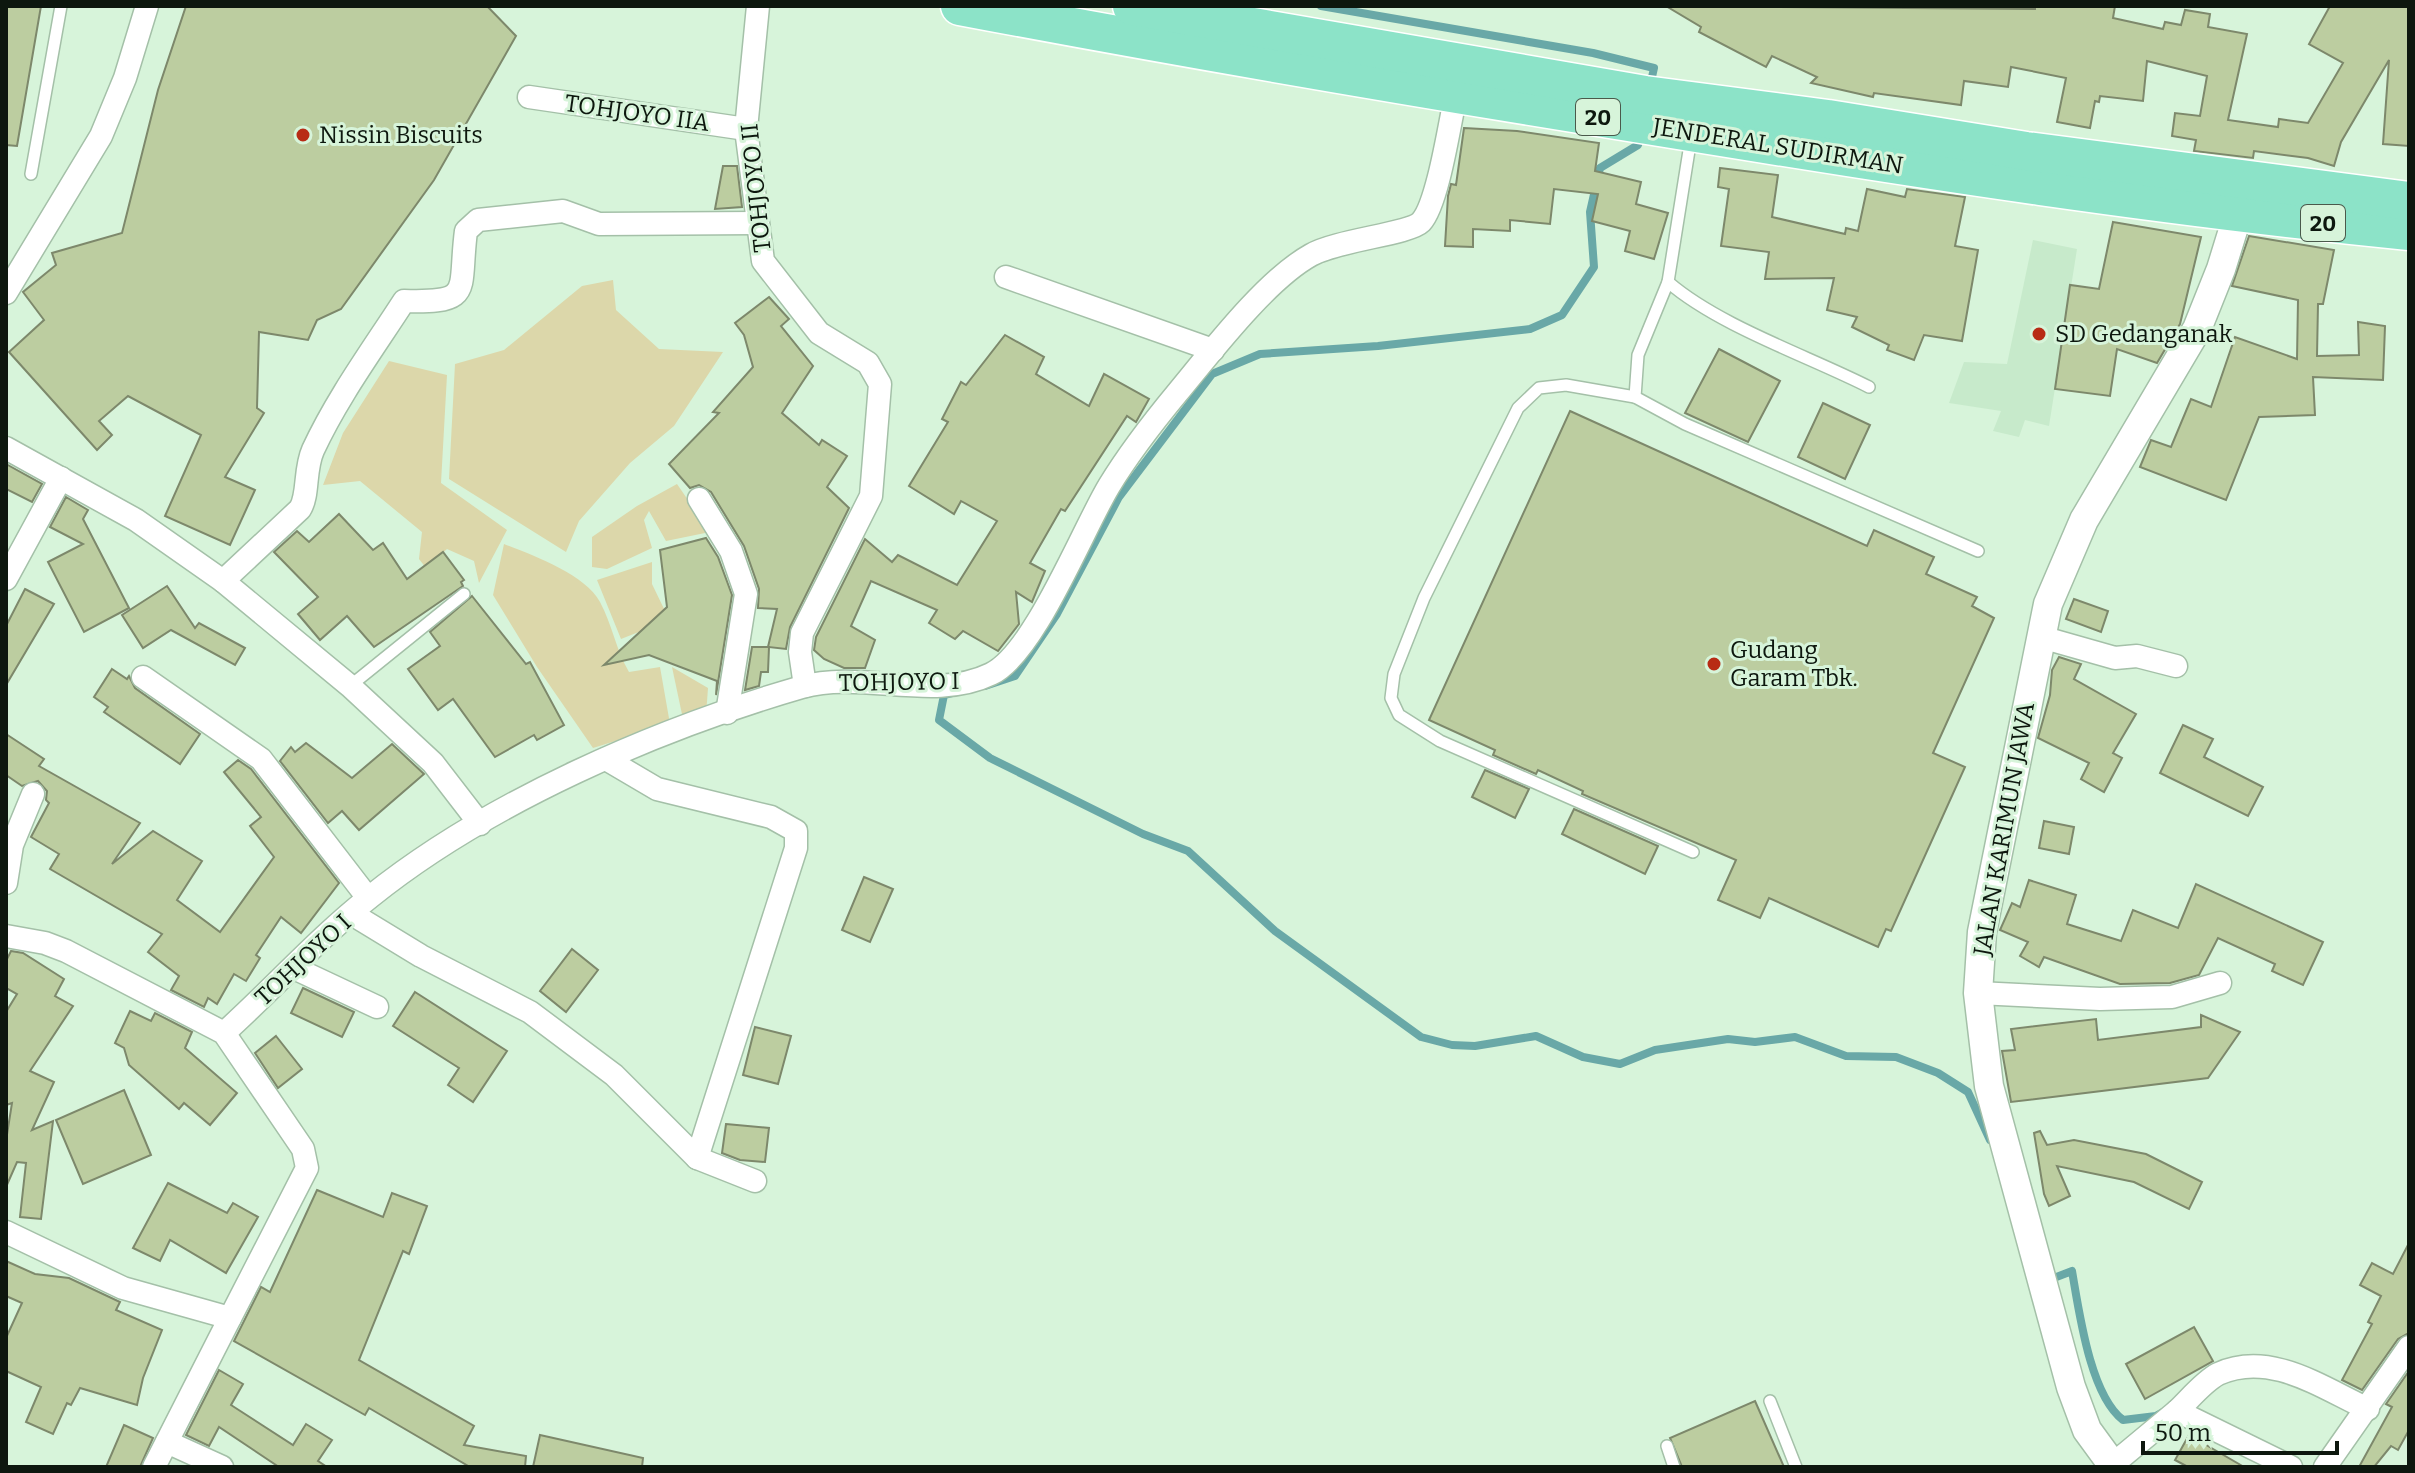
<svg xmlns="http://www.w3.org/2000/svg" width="2415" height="1473" viewBox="0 0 2415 1473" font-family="Bitter,serif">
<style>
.built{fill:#c7eacb}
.green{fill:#dcd7aa}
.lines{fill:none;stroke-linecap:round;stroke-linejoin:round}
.stream{stroke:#69a8a7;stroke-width:8}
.building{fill:#bccda0;stroke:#7d886b;stroke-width:2}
.service-casing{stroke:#a4c0a8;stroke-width:14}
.minor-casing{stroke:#a4c0a8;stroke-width:25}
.tertiary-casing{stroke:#a4c0a8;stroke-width:31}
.trunk-casing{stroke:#fff;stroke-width:41}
.service{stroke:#fff;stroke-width:11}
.minor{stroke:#fff;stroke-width:22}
.tertiary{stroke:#fff;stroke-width:28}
.trunk{stroke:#8ce3c8;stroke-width:38}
.poi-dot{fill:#b82b15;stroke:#d7f4da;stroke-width:3}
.labels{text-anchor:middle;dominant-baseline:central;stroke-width:6;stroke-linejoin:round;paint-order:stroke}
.shield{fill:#d7f4da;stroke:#4a594b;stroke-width:2}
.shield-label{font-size:22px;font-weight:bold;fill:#0d170e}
.street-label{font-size:24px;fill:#0d170e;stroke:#d7f4da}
.poi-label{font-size:24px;fill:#0d170e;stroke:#d7f4da;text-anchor:start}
</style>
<rect width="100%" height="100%" fill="#d7f4da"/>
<path class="built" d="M2033,240L2077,249L2049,426L2025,420L2019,437L1993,431L2001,411L1949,403L1964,362L2007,364Z"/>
<g class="green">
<path d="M613,280L616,310L659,349L723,352L674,426L630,463L579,521L566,552L449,479L455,364L504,350L582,286Z"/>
<path d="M389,361L447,375L441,483L507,530L479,583L474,561L447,549L426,568L419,559L422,532L360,481L323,485L343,433Z"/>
<path d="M677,484L710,532L666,541L649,511L644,520L652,548L607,569L592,567V537L637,506Z"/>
<path d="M504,544C532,555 585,574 600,602C612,624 616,650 629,672L660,667L670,724L593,748L537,667L493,595Z"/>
<path d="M652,562V584L666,613L664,622L621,639L597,580Z"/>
<path d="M672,667L708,688L706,715L683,719Z"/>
</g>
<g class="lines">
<g class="stream">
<path d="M1321,6L1593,53L1654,68L1650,86"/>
<path d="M985,686L1015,676L1057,614L1119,497L1212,374L1260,354L1378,346L1530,329L1562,315L1594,267L1590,212L1600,168L1638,145L1641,134"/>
<path d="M952,693L944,695L939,720L990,758L1143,834L1188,851L1275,931L1421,1037L1452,1045L1475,1046L1536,1036L1583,1057L1620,1064L1655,1050L1728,1039L1755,1042L1795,1037L1846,1056L1896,1057L1938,1073L1968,1092L1990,1140"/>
<path d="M2046,1281L2072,1271C2079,1311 2090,1395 2123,1420L2156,1416L2163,1412"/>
</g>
</g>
<g class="building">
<path d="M6,6H41L17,146L6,145Z"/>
<path d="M186,6H487L516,36L434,180L341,309L317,320L308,340L259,332L257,408L264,413L225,477L255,490L230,545L165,516L201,435L128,396L99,421L112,435L97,450L9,352L44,320L23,292L56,265L52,253L122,233L158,90Z"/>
<path d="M1666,6L2035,9V6H2115L2113,18L2163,29L2165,22L2181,25L2185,10L2210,14L2208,27L2247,34L2228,120L2278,127L2279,119L2308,123L2343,63L2309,44L2330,6H2409V146L2383,144L2389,60L2341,142L2334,166L2308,158L2254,151L2253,158L2194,151L2196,140L2172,136L2175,113L2200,116L2207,76L2147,61L2143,101L2100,96L2099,102L2095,101L2090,128L2057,122L2066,78L2011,67L2008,87L1964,81L1961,105L1874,93L1873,97L1811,83L1817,77L1772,56L1766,67L1699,32L1701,27Z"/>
<path d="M1464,128L1517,131L1599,143L1595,171L1641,182L1636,204L1668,213L1654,259L1625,251L1630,231L1592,221L1598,194L1554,189L1550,224L1510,220V231L1473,229V247L1445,246L1448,196L1451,184L1456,185Z"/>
<path d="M723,166H737L742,207L715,209Z"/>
<path d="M1720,168L1778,175L1772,217L1845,234L1846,228L1858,231L1867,189L1905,197L1907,189L1965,197L1955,246L1978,250L1962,341L1924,335L1914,360L1887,350L1889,345L1852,327L1857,317L1827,310L1834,278L1765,279L1769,252L1721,246L1729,189L1718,187Z"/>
<path d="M2113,222L2201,237L2180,324L2157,363L2117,349L2110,396L2055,389L2070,285L2099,289Z"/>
<path d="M2249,236L2334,250L2323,304H2318L2317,356L2359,355L2358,322L2385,326L2383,380L2313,377L2315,415L2259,417L2226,500L2140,467L2151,440L2171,447L2191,399L2211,407L2235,337L2297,359L2298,300L2232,286Z"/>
<path d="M769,297L789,319L781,326L813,366L782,413L819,445L822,440L847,456L827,487L849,508L790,627L786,649L768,647L777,609L758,608L759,589L744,546L711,492L699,485L690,488L669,464L719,413L713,412L753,367L744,335L735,323Z"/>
<path d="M1005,335L1044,357L1036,374L1089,406L1104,374L1149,399L1136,422L1127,416L1065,511L1061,509L1030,563L1045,571L1032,602L1016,592L1019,624L998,651L963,631L955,639L929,623L937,610L871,581L851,626L875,640L865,668H844L824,659L814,650L816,637L865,539L892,562L898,555L957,585L997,521L961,501L954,514L909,486L948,422L942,419L961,382L966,385Z"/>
<path d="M1719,349L1780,381L1748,442L1685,413Z"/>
<path d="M1823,403L1870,425L1845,479L1798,457Z"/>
<path d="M1570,411L1867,546L1874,530L1934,557L1926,574L1977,597L1972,606L1994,618L1933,753L1965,767L1891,931L1886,929L1878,947L1769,898L1760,918L1718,900L1736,860L1582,794L1583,791L1538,770L1536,774L1493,755L1495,750L1429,720Z"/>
<path d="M6,464L42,484L32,502L6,489Z"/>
<path d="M66,497L88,510L83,519L129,608L84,632L48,562L83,544L50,527Z"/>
<path d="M339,514L373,550L383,543L407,579L443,552L464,580L461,582L463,586L374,647L347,616L320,640L298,614L318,597L274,552L297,531L309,542Z"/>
<path d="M706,538L718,557L732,595L716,695L717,681L649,655L604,665L667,607L660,550Z"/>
<path d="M167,586L195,628L199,623L245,648L235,665L171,630L143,648L122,615Z"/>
<path d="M25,589L54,604L6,685V626Z"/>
<path d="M472,596L526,664L530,662L564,725L537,740L534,735L495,757L453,699L438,710L408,669L440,646L430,632Z"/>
<path d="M2074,599L2108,611L2101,632L2066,619Z"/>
<path d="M752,647H769L768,672H761L759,686L745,690Z"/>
<path d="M2059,657L2081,664L2074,679L2136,714L2113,753L2122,758L2104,792L2081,779L2089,763L2038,738L2050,695L2052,670Z"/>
<path d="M112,669L127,679L129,676L135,688L200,734L180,764L104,712L108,707L94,697Z"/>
<path d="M2183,725L2213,739L2204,757L2263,787L2248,816L2160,773Z"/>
<path d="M6,734L44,759L39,766L140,823L112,864L153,831L202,861L177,900L220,932L274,857L250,826L261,817L224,772L238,760L251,769L339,883L301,933L281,917L256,955L260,958L246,981L234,974L217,1004L208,998L204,1007L171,990L179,976L148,952L162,934L50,869L59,854L31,837L49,803L46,800L47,791L38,781L22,786L6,775Z"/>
<path d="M306,743L352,778L392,744L424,774L359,830L342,811L328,823L280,761L291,747L295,752Z"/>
<path d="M1485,770L1529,789L1515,818L1472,797Z"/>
<path d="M1574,809L1658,846L1645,874L1562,834Z"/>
<path d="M2044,821L2074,827L2069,854L2039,848Z"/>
<path d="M864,877L893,889L870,942L842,930Z"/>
<path d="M2029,880L2076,895L2067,924L2121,941L2133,910L2178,928L2196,884L2323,942L2303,985L2272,971L2275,964L2218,938L2199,975L2170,983L2120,984L2044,957L2039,967L2020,956L2028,942L2000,930L2012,903L2020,907Z"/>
<path d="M572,949L598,970L566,1012L540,991Z"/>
<path d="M11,951L23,953L64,979L55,996L73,1006L30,1071L54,1082L32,1130L53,1121L41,1219L20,1217L26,1163L17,1162L6,1187V1141L12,1103L6,1105V1012L17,994L6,988V961Z"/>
<path d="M303,988L354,1012L342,1037L291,1013Z"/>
<path d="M415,992L507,1051L473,1102L448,1085L459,1068L393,1026Z"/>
<path d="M130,1011L151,1021L155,1013L192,1032L185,1048L237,1093L210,1125L184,1103L179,1109L129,1065L124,1048L115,1043Z"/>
<path d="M2201,1015L2240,1032L2208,1078L2011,1102L2002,1051L2015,1050L2011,1029L2096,1019L2098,1040L2201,1027Z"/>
<path d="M755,1027L791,1036L778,1084L743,1075Z"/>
<path d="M276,1036L302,1069L278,1088L255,1053Z"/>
<path d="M124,1090L151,1155L83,1184L56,1120Z"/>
<path d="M726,1124L769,1128L765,1162L740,1160L722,1153Z"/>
<path d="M2040,1131L2047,1145L2074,1140L2146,1154L2202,1182L2189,1209L2134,1182L2057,1166L2070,1196L2049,1206L2044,1194L2034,1133Z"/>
<path d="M168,1183L227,1213L233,1203L258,1217L226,1273L170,1240L160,1261L133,1248Z"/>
<path d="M317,1190L383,1217L392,1193L427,1206L409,1254L403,1251L359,1360L474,1426L464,1445L526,1456L525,1467H470L369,1408L365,1415L234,1341L261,1287L270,1292Z"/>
<path d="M2409,1243V1333L2398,1339L2362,1390L2342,1380L2372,1324L2368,1322L2381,1296L2360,1285L2372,1263L2393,1274Z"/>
<path d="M6,1261L35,1274L69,1278L120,1302L116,1310L162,1330L143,1378L137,1405L80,1388L71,1405L67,1403L53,1434L26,1422L41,1387L6,1371V1338L22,1303L6,1296Z"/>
<path d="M2194,1327L2213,1361L2145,1399L2126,1364Z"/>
<path d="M219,1370L243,1384L231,1405L293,1445L306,1424L332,1440L318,1461L327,1467H279L219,1427L209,1446L186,1435Z"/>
<path d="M2409,1371V1430L2398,1450L2391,1446L2374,1467H2359L2392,1407L2386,1404Z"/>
<path d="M1755,1401L1784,1467H1682L1670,1438Z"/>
<path d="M124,1425L153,1438L140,1467H106Z"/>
<path d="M540,1435L643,1458L642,1467H533Z"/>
<path d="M2189,1435L2244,1467H2188L2175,1460Z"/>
</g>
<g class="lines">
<g class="service-casing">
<g id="service">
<path d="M1691,138L1668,282C1719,326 1808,356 1869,387"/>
<path d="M31,174L61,6"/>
<path d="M1668,282L1638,355L1635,397L1685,424L1978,551"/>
<path d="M1635,397L1566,385L1539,388L1518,408L1424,598L1394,674L1391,698L1399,715L1440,741L1693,852"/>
<path d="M350,686L464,594"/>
<path d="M1770,1401L1796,1467"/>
<path d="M1667,1446L1674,1467"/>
</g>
</g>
<g class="minor-casing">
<g id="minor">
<path d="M758,6L746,129L763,261L819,333L868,363L880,384L871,496L802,633L800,652L805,686"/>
<path d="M529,97L746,129"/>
<path d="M1006,277L1213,350"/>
<path d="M6,293L101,136L125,78L147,6"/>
<path d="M6,448L136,520L223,581L350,686L433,763L480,824"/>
<path d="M699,499L731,551L746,594L727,713"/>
<path d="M6,579L61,478"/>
<path d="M223,581L300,509C309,495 304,470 313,450C337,398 373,349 404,301C475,303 458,292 466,231L478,220L563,211L599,224L757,223"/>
<path d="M2041,637L2115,658L2137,656L2176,666"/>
<path d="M143,677L261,759L368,898"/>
<path d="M606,759L657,789L771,817L796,831V848L697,1158"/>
<path d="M6,883L12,845L33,794"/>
<path d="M352,914L421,956L530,1012L614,1075L697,1158L755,1181"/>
<path d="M6,936L45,943L66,951L224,1033L303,1149L307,1168L230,1318L123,1288L6,1232"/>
<path d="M294,968L377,1007"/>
<path d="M1978,993L2100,999L2172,997L2220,983"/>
<path d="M224,1033C273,989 318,938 370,897C488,802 657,729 802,687C862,670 934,702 991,674C1034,654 1083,529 1109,486C1129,453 1154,421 1178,392C1212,351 1266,280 1311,255C1337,240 1409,234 1421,222C1438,204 1450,121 1456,94"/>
<path d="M2177,1411C2189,1400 2203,1382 2218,1374C2270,1350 2322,1388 2368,1409"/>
<path d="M167,1442L222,1467"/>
<path d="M2112,1465L2177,1411L2291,1467"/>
<path d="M154,1467L230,1318"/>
<path d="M2325,1467L2409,1347"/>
</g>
</g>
<g class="tertiary-casing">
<path id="tertiary" d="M2114,1467L2087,1430L2071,1387L1989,1086L1978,993L1982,932L2048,604L2084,520L2197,329L2221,269L2238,214L2239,195"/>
</g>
<g class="trunk-casing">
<g id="trunk">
<path d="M960,6C1197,51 1434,91 1672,129C1917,169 2162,207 2409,231"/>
<path d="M1132,6L1645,95L1828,119L2026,151L2409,201"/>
</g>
</g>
<use href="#service" class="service"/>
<use href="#minor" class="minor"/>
<use href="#tertiary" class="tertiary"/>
<use href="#trunk" class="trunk"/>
</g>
<g class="poi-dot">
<circle cx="303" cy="135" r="8"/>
<circle cx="2039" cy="334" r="8"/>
<circle cx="1714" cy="664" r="8"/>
</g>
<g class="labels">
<g class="shield">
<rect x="1576" y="99" width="44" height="36" rx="6"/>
<rect x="2301" y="205" width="44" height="36" rx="6"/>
</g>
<g class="shield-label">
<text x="1598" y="117">20</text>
<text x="2323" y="223">20</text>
</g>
<g class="street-label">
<text transform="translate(637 113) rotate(8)">TOHJOYO IIA</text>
<text transform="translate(1778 146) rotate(9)">JENDERAL SUDIRMAN</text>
<text transform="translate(756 188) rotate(-96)">TOHJOYO II</text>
<text transform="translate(899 682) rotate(-1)">TOHJOYO I</text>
<text transform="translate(2004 829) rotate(-80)">JALAN KARIMUN JAWA</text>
<text transform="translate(303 960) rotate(-43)">TOHJOYO I</text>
</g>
<g class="poi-label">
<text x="319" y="135">Nissin Biscuits</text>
<text x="2055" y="334">SD Gedanganak</text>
<text x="1730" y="650">Gudang<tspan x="1730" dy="28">Garam Tbk.</tspan></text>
</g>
</g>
<rect width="2415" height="1473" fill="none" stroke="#0d170e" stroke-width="16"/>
<path d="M2143 1441v12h194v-12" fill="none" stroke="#0d170e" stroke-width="4"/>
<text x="2155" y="1441" font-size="24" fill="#0d170e" stroke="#d7f4da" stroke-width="6" paint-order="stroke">50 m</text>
</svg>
